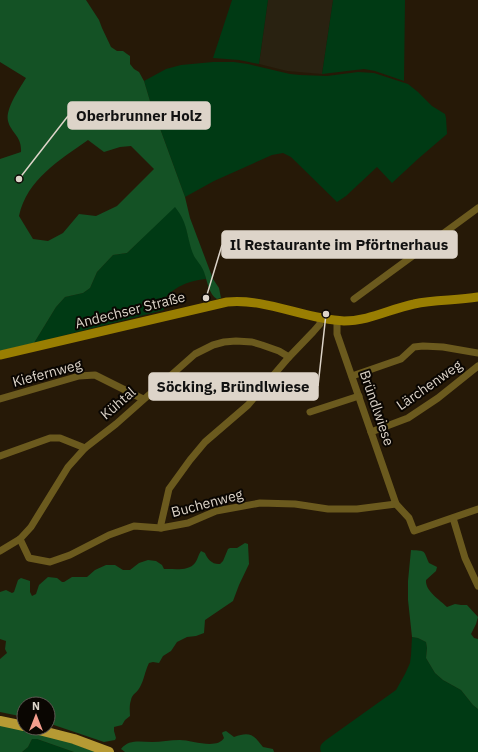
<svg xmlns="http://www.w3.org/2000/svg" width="478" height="752" viewBox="0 0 478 752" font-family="'IBM Plex Sans',sans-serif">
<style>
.education{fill:#292211}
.green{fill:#003a14}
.forest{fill:#145225;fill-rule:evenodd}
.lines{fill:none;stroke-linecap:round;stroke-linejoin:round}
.street{stroke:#6b5a1e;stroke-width:7}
.secondary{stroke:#997e02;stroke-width:9}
.primary{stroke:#b69a34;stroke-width:10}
.labels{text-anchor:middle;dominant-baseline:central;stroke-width:4;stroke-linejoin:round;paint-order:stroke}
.street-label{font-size:14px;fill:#ddd4c9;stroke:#0a0602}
.leader{fill:none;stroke:#ddd4c9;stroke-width:1.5}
.callout-dot{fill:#ddd4c9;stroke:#0a0602;stroke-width:1.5}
.callout{fill:#ddd4c9;stroke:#ddd4c9;stroke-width:1.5}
.callout-label{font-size:15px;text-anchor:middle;font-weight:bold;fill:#111}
</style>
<rect width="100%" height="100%" fill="#261907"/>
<path class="education" d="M268,0H333L322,74L287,71L259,64Z"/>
<g class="green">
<path d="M232,0H268L259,64L239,60L213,58Z"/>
<path d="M333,0H405L404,81L375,71L364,69L322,74Z"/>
<path d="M213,62H234L248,64L290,74L300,75L327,76L358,72L374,73L408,84L418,92L432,106L445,114L446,118L447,134L419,158L392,183L377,167L346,196L337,202L291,157L283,153L272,155L214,181L185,197L150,101L144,81L166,69L181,65Z"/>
<path d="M175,206L184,219L190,243L195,257L204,269L206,279C191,280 172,287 163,301L164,310L34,343L56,307L65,297L83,293L90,288L97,272L113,255L127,253Z"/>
<path d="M412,637L418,638L426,642L427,648L426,658L435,673L443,680L461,690L473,705L478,709V752H321C319,746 321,744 326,740L396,690L405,674L410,663L411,655Z"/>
<path d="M32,739H37L74,752H22L28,747Z"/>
</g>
<g class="forest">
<path d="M0,0H86L99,20L102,28L111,47L117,51H123L127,54L130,56V64L134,69L139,72L144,81L150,101L185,197L190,218L213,279L219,288L221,298L217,299C209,295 207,280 204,272C202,266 197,261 194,256C186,237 189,224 175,207L127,253L113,255L97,272L90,288L83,293L65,297L56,307L34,343L0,351V159L21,152C22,136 11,133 8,121C5,109 20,88 26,78L0,62ZM88,140L104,152L120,147L131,146L154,169L117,206L96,216L79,214L63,233L48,241L33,239L19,216C27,179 60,160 88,140Z"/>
<path d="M245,543L248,544L249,564L239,585L233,601L205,620L204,633L196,636L187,637L177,642L171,651L163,656L159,663L153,662L149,663C145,671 144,680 140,687C137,693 132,694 131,700C129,706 130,711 130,716L125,720L122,725L114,727V731L116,738L115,740L104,742L48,723V704H24V717L0,712V659L7,653L5,649L6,641L0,639V592L6,590L12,593L14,592L18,580L21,578L30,581V592L32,596L36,594L39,585L48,577L57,578L62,582H64L72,577H87L95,570L106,565H115L123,570H130L139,563L148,560L156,561L162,565L164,569H167C176,569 189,571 195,563C198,559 198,555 201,551L205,553C207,559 213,565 220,564L223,561L228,549L230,548H237Z"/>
<path d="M411,550C427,551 423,550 429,563L437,567L436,571L426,580C425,591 440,600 447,607L455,604L461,605H467L478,617L476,624L471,634L474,638L478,639V709L473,705L461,690L443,680L435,673L426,658L427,648L426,642L418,638L412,637L408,600V581Z"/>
<path d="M0,724L66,741L96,752H74L37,739H32L28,747L22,752H0Z"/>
<path d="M226,731L234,737C250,731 254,735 263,747L273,749L274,752H125L121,749C129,739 140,742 152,742C161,742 170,740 180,740C191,740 217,750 224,738L222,733L223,732Z"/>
</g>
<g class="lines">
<g class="street">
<path d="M354,299L478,208"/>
<path d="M337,320V334L396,504L409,518L414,531L478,509"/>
<path d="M352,376L401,359L414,347L423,346L443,347L478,353"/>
<path d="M0,399L79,376L95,375L143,399"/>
<path d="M310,412L359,396"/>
<path d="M371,432L408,418L438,398L478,366"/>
<path d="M0,456L50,438H60L85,448"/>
<path d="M453,518L465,558L478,586"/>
<path d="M161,528V524L169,489L190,460L205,442L248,405L289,357L313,332L320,324V318"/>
<path d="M20,539L29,558L50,562L70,555L109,535L134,526L161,528L188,523L216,511L260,503L295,504L328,509H357L396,504"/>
<path d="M0,551L20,539L31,527L68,467L85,448L116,424L195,354L213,345L224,342L236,341L252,342L262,345L279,351L289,357"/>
</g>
<path class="secondary" d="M0,355L227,302C266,298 304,319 344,321C369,321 390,309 414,304C435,299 457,301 478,297"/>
<g class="primary">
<path d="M0,721L24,726"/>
<path d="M31,728L74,739L109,752"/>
</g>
</g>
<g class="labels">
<g class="street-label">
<text transform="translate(130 310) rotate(-14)">Andechser Straße</text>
<text transform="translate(47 373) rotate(-15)">Kiefernweg</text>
<text transform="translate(429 385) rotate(-35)">Lärchenweg</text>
<text transform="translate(118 403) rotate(-41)">Kühtal</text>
<text transform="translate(377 408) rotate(71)">Bründlwiese</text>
<text transform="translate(207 503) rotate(-15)">Buchenweg</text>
</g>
</g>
<path class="leader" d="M19 179L68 116M206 298L222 245M326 314L318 386"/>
<g class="callout-dot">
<circle cx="19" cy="179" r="4"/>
<circle cx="206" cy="298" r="4"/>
<circle cx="326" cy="314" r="4"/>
</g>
<g class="callout">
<rect x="68" y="102" width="142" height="27" rx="4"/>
<rect x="222" y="231" width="235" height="27" rx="4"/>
<rect x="149" y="373" width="169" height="27" rx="4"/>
</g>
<g class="callout-label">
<text x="139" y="121">Oberbrunner Holz</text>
<text x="339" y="250">Il Restaurante im Pförtnerhaus</text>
<text x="233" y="392">Söcking, Bründlwiese</text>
</g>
<g transform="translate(36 716)"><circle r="19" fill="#0a0602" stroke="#5e5852"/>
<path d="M0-3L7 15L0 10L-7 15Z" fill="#f49d8d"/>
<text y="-6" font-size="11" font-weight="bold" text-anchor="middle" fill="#ddd4c9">N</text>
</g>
</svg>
